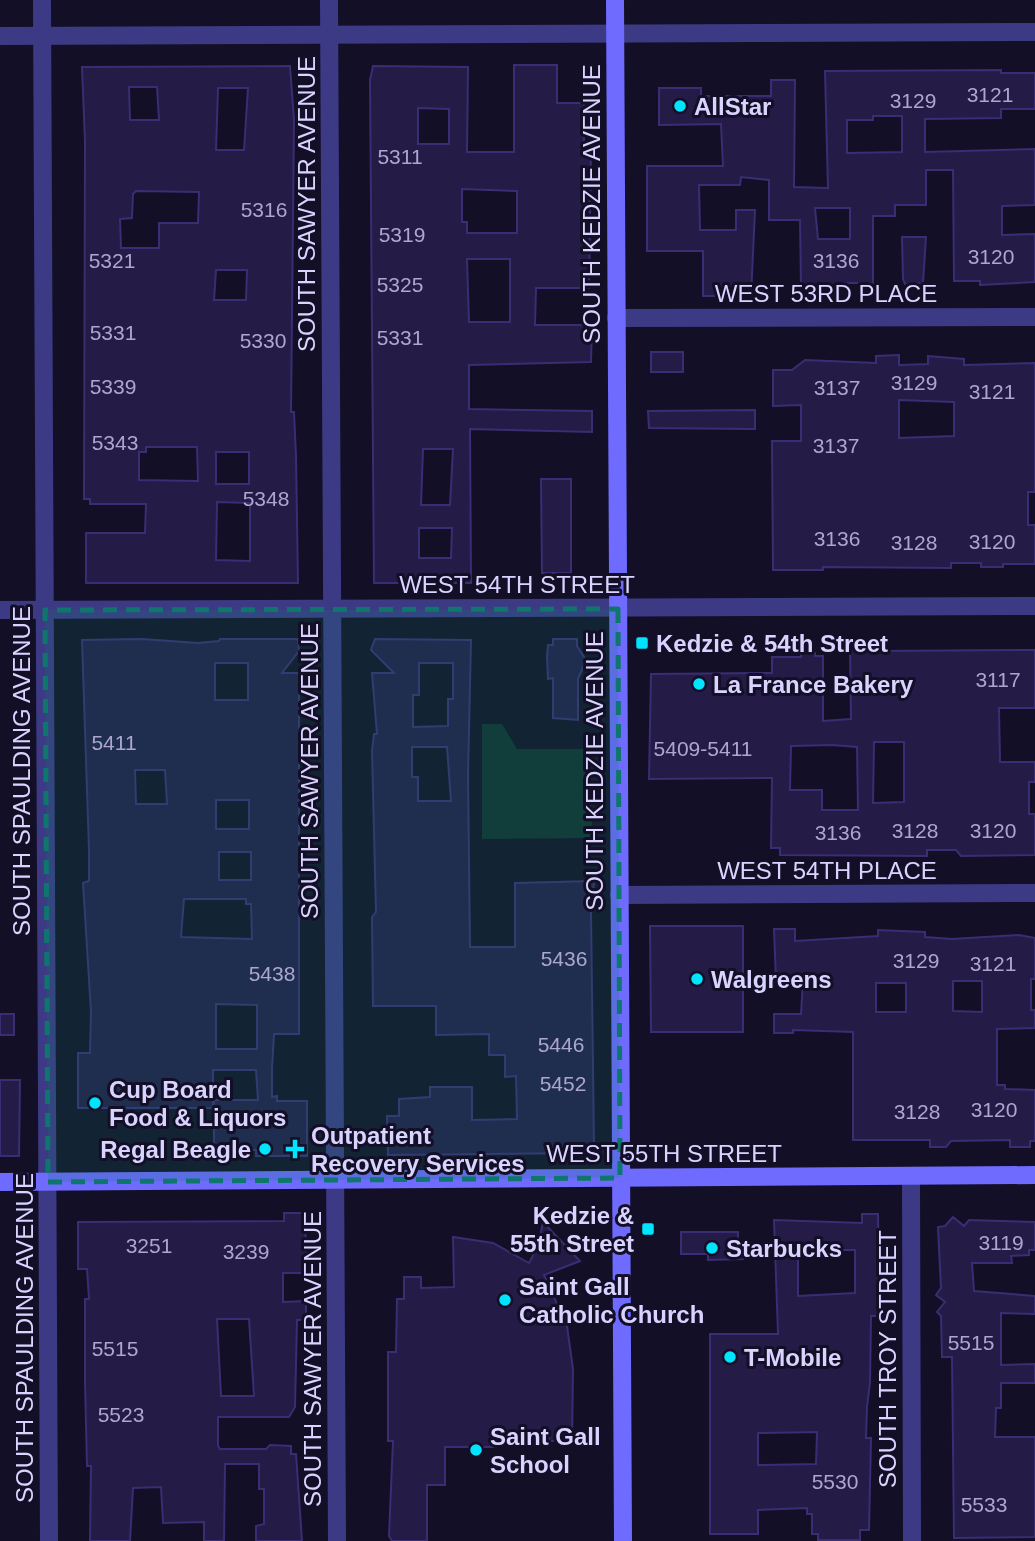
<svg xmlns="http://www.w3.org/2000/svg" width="1035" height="1541" viewBox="0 0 1035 1541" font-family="Helvetica,sans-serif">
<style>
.green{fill:#12302f}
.building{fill:#241b47;stroke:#3b2d73;stroke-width:2;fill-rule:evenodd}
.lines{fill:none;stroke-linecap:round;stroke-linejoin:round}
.street{stroke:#3d3a85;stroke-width:18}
.secondary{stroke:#6f6bff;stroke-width:18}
.marked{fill:#0f766e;fill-opacity:0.2;stroke:#0f766e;stroke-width:5;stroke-dasharray:14 9;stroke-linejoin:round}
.poi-dot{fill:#00e5ff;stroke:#130f26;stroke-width:2.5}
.labels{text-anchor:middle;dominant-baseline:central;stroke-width:6;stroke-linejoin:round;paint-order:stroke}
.number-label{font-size:21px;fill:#aca6d1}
.poi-label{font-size:24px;font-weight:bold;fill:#d9d4ff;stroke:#130f26;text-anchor:start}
.street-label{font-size:24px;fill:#d9d4ff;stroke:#130f26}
</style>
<rect width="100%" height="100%" fill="#130f26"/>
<path class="green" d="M482,724H502L517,749H591L592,838L482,839Z"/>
<g class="building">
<path d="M514,65H557V103H584V151H591L589,288H536L535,325H592L591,362L469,365V409L592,411V432L470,429L471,583H374L370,80L373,66L468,67L467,152H514ZM418,108L449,109V144H418ZM462,189L517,191V233H467V222H462ZM467,259H510V322H469ZM423,449H453L450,505H421ZM419,528H452L451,558H419Z"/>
<path d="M290,66L294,120L291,412H294L296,456L298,583H86V533H145L146,504H90V499H84L85,142L82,67ZM129,87H157L159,120H130ZM218,88H248L244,150H216ZM136,191L199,192L198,223H159V248H121L120,219L132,218L133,194ZM216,270H247L246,300H214ZM146,447H197L198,481L139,480V452H146ZM216,452H249V484H216ZM217,502L250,503V561L216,560Z"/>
<path d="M1001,70V73H1035V109H1001V118L925,119V152L1035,149V205L1002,206V235L1035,234V282L980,285V281H954L953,170H926V205H895V216H873V283H836V287H801L800,220H769V180L741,177L740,185H699L700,230H736V210H755L751,296H703V251H647V166H723L721,124L659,125V88H701V96H771V80H795L794,187L828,188L825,71ZM873,116H902V152L847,153V120H873ZM815,208H850V239H818Z"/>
<path d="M902,237H926L923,283L905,284L903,279Z"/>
<rect x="651" y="352" width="32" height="20"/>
<path d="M899,355V365L928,364V356L964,359V365L1035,363V492H1028V525H1035V564H1003V567H981V563H951V568L823,567V570H773L772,441H801V405L773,406V370H792L805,360L876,363V356ZM899,400L954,402V436L899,438Z"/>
<path d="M755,410V429L649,428L648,411Z"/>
<path d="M541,479H571V573H542Z"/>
<path d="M142,639L198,643L219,641L220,639H298L299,651L282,673H299V1034H274L272,1068V1097L277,1096V1101H307V1156H256V1150H214V1100H258L256,1070H213V1108H78V1053H90L91,1012L83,883L89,881V850L82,640ZM215,663H248V700H215ZM135,770H165L167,804H136ZM216,800H249V829H216ZM219,852H251V880H219ZM184,899H246V904H251L252,939L181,937ZM216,1004L257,1005V1049H216Z"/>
<path d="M375,639L471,640L468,775L470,947H515V883L594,881L591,913L594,1147L588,1153L388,1155L387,1116H399V1099L430,1097V1087H472V1120L517,1119L516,1076L505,1077V1055H489V1034L436,1035V1006H373L372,917L376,912L372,751L374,734H377L372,673H394L371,650ZM419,663H453V699H448V726L413,727V695H419ZM412,747H447L451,801H418V777H412Z"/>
<path d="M553,639H577V646L586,660L578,679V720L553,718V678L548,679L547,657L548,645H553Z"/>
<path d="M850,647H873V651L1035,650V708H999L1000,762H1035V782H1029V814H1035V855L961,856L956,850H927V856L780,855V848H771L772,778L649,779L651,674L772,673V657H801V653H815V656H823V721L851,719ZM874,742H904V802L873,803ZM832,745L857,747L858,810H822V790H790L791,746Z"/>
<path d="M650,926H743V1032H651Z"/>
<path d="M774,929H795V941L878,936V930L925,932V937L952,939L1019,935L1035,938V979H1031V1010H1035V1028L997,1029V1085H1005V1089L1035,1090V1141H1030V1147H1010V1140L951,1141L946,1147H930V1140H853V1032L793,1030V1033H774V1014H801L803,980H776ZM953,981H982V1012L953,1011ZM876,983H906V1012H876Z"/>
<rect x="0" y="1014" width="14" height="21"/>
<path d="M0,1080H20L19,1156H0Z"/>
<path d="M284,1213H309L305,1221L307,1273H283V1302L306,1301V1320H297L295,1407L289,1417H218V1446L220,1449H266L270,1445L291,1446V1454H296L302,1541H256V1526L264,1524V1489H259V1464H225L224,1541H204V1522L163,1523L161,1487L133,1488L130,1541H90L91,1466H87L85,1383V1299H89L87,1269H78V1222L284,1221ZM217,1319H249L254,1396H221Z"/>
<path d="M862,1214H878L880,1316H871L870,1383L867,1407L866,1438H871L869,1530H860V1540H818V1534H812V1514H807V1508L758,1510V1534H710V1334H778L774,1220L862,1223ZM822,1250H855V1293L798,1296V1256H822ZM817,1432L816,1464L758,1465V1433Z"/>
<path d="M953,1217L964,1226L969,1220L1035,1222V1250H1029V1255L1011,1256L1012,1263H972L974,1291L1035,1296V1314L1001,1313V1365L1035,1364V1383H1001V1408H996L995,1437H1035V1537L954,1538L952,1357H942L941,1316L937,1312L945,1302L936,1295L941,1288L938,1227L945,1226Z"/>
<path d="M543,1222L580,1261L544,1275L567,1326L573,1369L572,1441H549V1433L496,1434L497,1447H445V1485H427V1541H392L389,1536L393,1441H388V1352H396L397,1299H404V1277H421V1288L454,1287L453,1237L493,1243L529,1263L538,1246Z"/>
<path d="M681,1232H738V1243H743V1259L708,1260V1254H681Z"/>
</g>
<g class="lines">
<g class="street">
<path d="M42,0L49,1541"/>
<path d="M329,0L337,1541"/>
<path d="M0,36L1035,32"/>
<path d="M616,318L1035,317"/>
<path d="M0,610L1035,606"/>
<path d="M619,895L1035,893"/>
<path d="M911,1176L912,1541"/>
</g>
<g class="secondary">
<path d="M615,0L623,1541"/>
<path d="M0,1182L1035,1175"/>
</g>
</g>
<path class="marked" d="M618,609L620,1178L48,1182L45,610Z"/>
<g class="poi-dot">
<circle cx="680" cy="106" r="7"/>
<rect x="635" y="636" width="14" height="14" rx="3.5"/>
<circle cx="699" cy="684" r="7"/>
<circle cx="697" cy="979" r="7"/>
<circle cx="95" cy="1103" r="7"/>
<circle cx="265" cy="1149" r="7"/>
<path d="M291.5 1138.5h7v7h7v7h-7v7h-7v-7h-7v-7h7z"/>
<rect x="641" y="1222" width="14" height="14" rx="3.5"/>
<circle cx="712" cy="1248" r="7"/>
<circle cx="505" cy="1300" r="7"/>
<circle cx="730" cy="1357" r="7"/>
<circle cx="476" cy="1450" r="7"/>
</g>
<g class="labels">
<g class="number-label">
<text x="990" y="94">3121</text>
<text x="913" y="100">3129</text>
<text x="400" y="156">5311</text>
<text x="264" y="209">5316</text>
<text x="402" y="234">5319</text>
<text x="991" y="256">3120</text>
<text x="112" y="260">5321</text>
<text x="836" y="260">3136</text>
<text x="400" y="284">5325</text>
<text x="113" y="332">5331</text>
<text x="400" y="337">5331</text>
<text x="263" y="340">5330</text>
<text x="914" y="382">3129</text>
<text x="113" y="386">5339</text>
<text x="837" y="387">3137</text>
<text x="992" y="391">3121</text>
<text x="115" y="442">5343</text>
<text x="836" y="445">3137</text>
<text x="266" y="498">5348</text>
<text x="837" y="538">3136</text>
<text x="992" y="541">3120</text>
<text x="914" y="542">3128</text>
<text x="998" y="679">3117</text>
<text x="114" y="742">5411</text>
<text x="703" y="748">5409-5411</text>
<text x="915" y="830">3128</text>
<text x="993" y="830">3120</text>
<text x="838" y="832">3136</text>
<text x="564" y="958">5436</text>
<text x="916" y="960">3129</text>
<text x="993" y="963">3121</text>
<text x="272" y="973">5438</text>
<text x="561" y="1044">5446</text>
<text x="563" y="1083">5452</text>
<text x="994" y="1109">3120</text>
<text x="917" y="1111">3128</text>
<text x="1001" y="1242">3119</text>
<text x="149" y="1245">3251</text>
<text x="246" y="1251">3239</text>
<text x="971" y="1342">5515</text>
<text x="115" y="1348">5515</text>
<text x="121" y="1414">5523</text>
<text x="835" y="1481">5530</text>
<text x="984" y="1504">5533</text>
</g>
<g class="poi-label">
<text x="694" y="106">AllStar</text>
<text x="656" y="643">Kedzie &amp; 54th Street</text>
<text x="713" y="684">La France Bakery</text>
<text x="711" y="979">Walgreens</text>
<text x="109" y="1089">Cup Board<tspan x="109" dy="28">Food &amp; Liquors</tspan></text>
<text x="311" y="1135">Outpatient<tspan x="311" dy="28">Recovery Services</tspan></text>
<text x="251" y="1149" text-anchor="end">Regal Beagle</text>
<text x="634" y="1215" text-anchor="end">Kedzie &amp;<tspan x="634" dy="28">55th Street</tspan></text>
<text x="726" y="1248">Starbucks</text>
<text x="519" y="1286">Saint Gall<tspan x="519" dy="28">Catholic Church</tspan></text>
<text x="744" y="1357">T-Mobile</text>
<text x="490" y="1436">Saint Gall<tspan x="490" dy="28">School</tspan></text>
</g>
<g class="street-label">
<text transform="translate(306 204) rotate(-90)">SOUTH SAWYER AVENUE</text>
<text transform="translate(591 204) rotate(-90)">SOUTH KEDZIE AVENUE</text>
<text x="826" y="293">WEST 53RD PLACE</text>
<text x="517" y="584">WEST 54TH STREET</text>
<text transform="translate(21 771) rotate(-90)">SOUTH SPAULDING AVENUE</text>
<text transform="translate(309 771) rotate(-90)">SOUTH SAWYER AVENUE</text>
<text transform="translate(594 771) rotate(-90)">SOUTH KEDZIE AVENUE</text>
<text x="827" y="870">WEST 54TH PLACE</text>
<text x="664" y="1153">WEST 55TH STREET</text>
<text transform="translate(24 1338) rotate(-90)">SOUTH SPAULDING AVENUE</text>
<text transform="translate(312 1359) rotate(-90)">SOUTH SAWYER AVENUE</text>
<text transform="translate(887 1359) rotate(-90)">SOUTH TROY STREET</text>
</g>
</g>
</svg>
